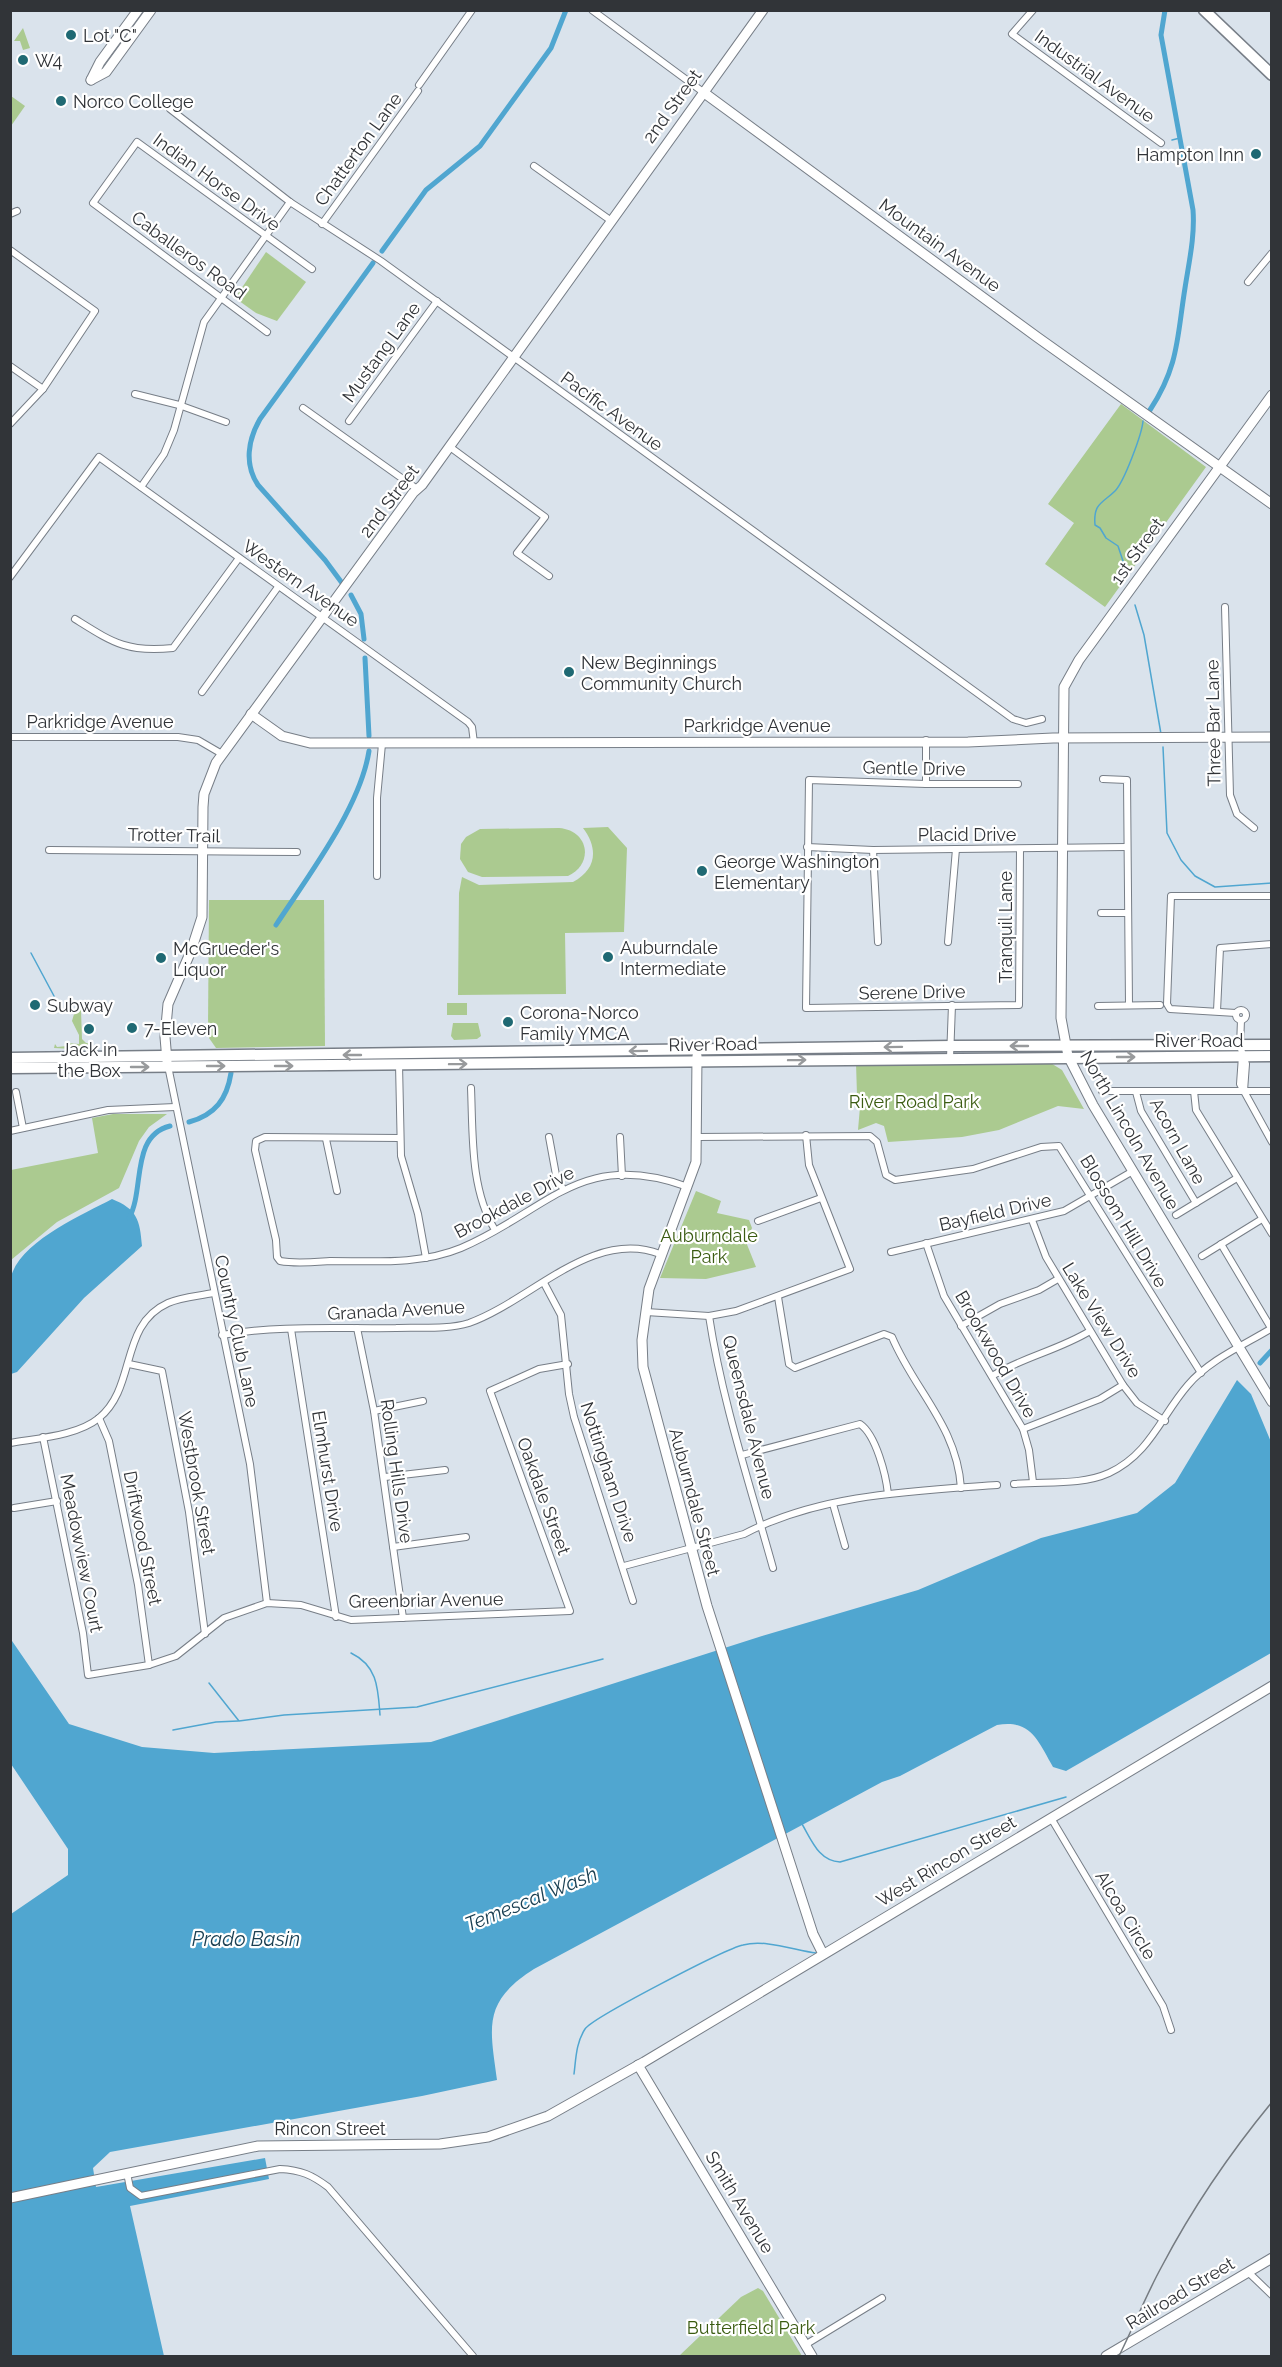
<svg xmlns="http://www.w3.org/2000/svg" width="1282" height="2367" viewBox="0 0 1282 2367" font-family="Raleway,sans-serif">
<style>
.green{fill:#abca90}
.water{fill:#50a6d0}
.lines{fill:none;stroke-linecap:round;stroke-linejoin:round}
.stream{stroke:#50a6d0;stroke-width:1.5}
.canal{stroke:#50a6d0;stroke-width:5}
.street-casing{stroke:#777e87;stroke-width:8}
.secondary-casing{stroke:#777e87;stroke-width:11}
.primary-casing{stroke:#777e87;stroke-width:13}
.street{stroke:#fff;stroke-width:6}
.secondary{stroke:#fff;stroke-width:9}
.primary{stroke:#fff;stroke-width:10}
.rail{stroke:#757b81;stroke-width:1.5}
.oneway{stroke:#989a9c}
.poi-dot{fill:#1f6973;stroke:#fff;stroke-width:2}
.labels{text-anchor:middle;dominant-baseline:central;stroke-width:4.5;stroke-linejoin:round;paint-order:stroke}
.poi-label{font-size:18px;fill:#313438;stroke:#fff;text-anchor:start}
.street-label{font-size:18px;fill:#313438;stroke:#fff}
.park-label{font-size:18px;fill:#3a5b11;stroke:#fff}
.water-label{font-size:20px;font-style:italic;fill:#1b4053;stroke:#fff}
</style>
<rect width="100%" height="100%" fill="#dae3ec"/>
<g class="green">
<path d="M23,28L30,48L23,50L20,41H14Z"/>
<path d="M11,96L25,106L11,126Z"/>
<path d="M266,252L306,282L277,321L256,313L235,298Z"/>
<path d="M1121,404L1206,467L1105,607L1045,564L1074,523L1048,504Z"/>
<path d="M608,827L627,848L624,932L565,933L566,994L458,995L459,893L462,877L479,885L573,882C596,870 599,849 583,828Z"/>
<path d="M559,828C588,830 595,863 568,876L482,877L468,872L460,859L461,844L466,837L480,829Z"/>
<path d="M209,900H324L325,1046L216,1048L209,1038L208,1026Z"/>
<rect x="447" y="1003" width="20" height="12"/>
<path d="M71,1009V1013H75L76,1014L78,1009L81,1010L82,1039L86,1043H93V1050L54,1048L55,1044L57,1047L67,1046V1043L79,1044V1035L72,1021L74,1014L69,1013Z"/>
<path d="M453,1023H478L481,1036L477,1039L454,1040L451,1036Z"/>
<path d="M1049,1062L1062,1070L1084,1109L1058,1106L999,1130L962,1137L888,1142L884,1126L876,1123L858,1130L861,1095H857L856,1063Z"/>
<path d="M113,1114H167L149,1127L139,1141L119,1188L57,1222L11,1260V1170L98,1153L92,1118Z"/>
<path d="M696,1191L721,1201L717,1213L749,1220L752,1228L746,1242L756,1267L706,1279L660,1278Z"/>
<path d="M758,2288L763,2291L802,2356H679L741,2297Z"/>
</g>
<g class="water">
<path d="M112,1199C137,1209 140,1220 142,1246L84,1298L17,1372L11,1374C10,1344 6,1311 10,1281C16,1243 82,1215 112,1199Z"/>
<path d="M1237,1380L1251,1394L1271,1442V1653L1066,1771L1053,1767C1038,1741 1031,1719 997,1725L900,1776L882,1782L534,1969C482,2002 490,2027 497,2080L422,2096L110,2152L93,2168L96,2187L265,2158L269,2179L130,2206L164,2356H11V1914L68,1875V1849L11,1764L10,1638L69,1724L142,1747L214,1753L431,1742L762,1636L918,1590L1041,1538L1137,1513L1175,1483Z"/>
</g>
<g class="lines">
<g class="stream">
<path d="M1172,140L1180,138"/>
<path d="M1127,573L1118,546L1106,538L1100,528L1095,525C1093,503 1103,503 1115,491C1124,482 1142,434 1143,421"/>
<path d="M1135,605L1144,635L1161,734"/>
<path d="M1163,747L1167,833L1181,860L1195,876L1215,887L1272,883"/>
<path d="M31,953L54,996"/>
<path d="M351,1653C378,1666 378,1689 380,1715"/>
<path d="M209,1683L239,1721L284,1715L417,1707L603,1659"/>
<path d="M173,1730L216,1722L238,1721"/>
<path d="M802,1824C812,1841 819,1861 840,1862L1066,1797"/>
<path d="M574,2074C576,2058 576,2043 585,2029C592,2018 725,1949 743,1945C765,1939 794,1950 816,1953"/>
</g>
<g class="canal">
<path d="M382,251L426,190L480,146L551,48L566,10"/>
<path d="M1150,410C1179,366 1177,337 1185,288C1189,262 1195,236 1193,210L1161,35L1165,10"/>
<path d="M342,583L325,560L258,485C244,464 248,440 260,419L373,263"/>
<path d="M351,595L361,614L364,639"/>
<path d="M365,658L369,736"/>
<path d="M276,925C308,876 360,808 369,751"/>
<path d="M189,1122C215,1115 227,1099 231,1073"/>
<path d="M129,1218C145,1190 130,1136 170,1126"/>
<path d="M1260,1363L1272,1350"/>
</g>
<g class="street-casing">
<g id="street">
<path d="M592,10L703,92"/>
<path d="M1033,10L1012,34L1161,143"/>
<path d="M419,85L472,10"/>
<path d="M170,109L290,202L381,261L1013,719L1026,723L1042,719"/>
<path d="M534,166L610,220"/>
<path d="M10,214L17,211"/>
<path d="M322,224L418,91"/>
<path d="M10,250L95,311L43,389L10,424"/>
<path d="M1248,282L1272,253"/>
<path d="M267,332L93,203L137,142L312,269"/>
<path d="M10,366L43,389"/>
<path d="M135,394L179,405L226,422"/>
<path d="M303,408L417,489"/>
<path d="M349,421L437,301"/>
<path d="M450,447L545,517L517,553L549,576"/>
<path d="M141,487L164,454L174,430L204,322L290,202"/>
<path d="M10,577L99,457L468,722L472,727L474,743"/>
<path d="M1225,607L1230,795L1237,814L1254,828"/>
<path d="M75,619C112,642 127,653 173,648L239,558"/>
<path d="M202,692L278,587"/>
<path d="M10,737H178L198,740L222,754"/>
<path d="M1103,779L1127,780L1129,1005"/>
<path d="M926,784V740"/>
<path d="M1018,784H926L809,780L806,1008L1019,1005L1020,849"/>
<path d="M807,847L873,850L1127,847"/>
<path d="M49,850L297,852"/>
<path d="M873,850L878,942"/>
<path d="M377,876V798L382,744"/>
<path d="M1101,913H1128"/>
<path d="M948,942L956,849"/>
<path d="M1098,1006L1160,1005"/>
<circle cx="1241" cy="1015" r="5"/>
<path d="M1217,1011L1220,948L1272,944"/>
<path d="M1236,1013L1170,1009L1167,1004L1171,896H1272"/>
<path d="M1241,1020L1240,1046L1246,1064L1244,1091"/>
<path d="M1242,1056L1240,1084L1272,1142"/>
<path d="M950,1058L952,1005"/>
<path d="M399,1064L401,1156L418,1214L426,1258"/>
<path d="M168,1066L250,1464L267,1603"/>
<path d="M471,1088C473,1134 470,1189 495,1230"/>
<path d="M1102,1091H1272"/>
<path d="M1194,1091L1196,1110L1272,1234"/>
<path d="M16,1092L23,1128"/>
<path d="M1136,1092L1141,1111L1196,1203"/>
<path d="M10,1131L108,1110L175,1107"/>
<path d="M549,1137L556,1175L563,1189"/>
<path d="M620,1137L622,1176"/>
<path d="M698,1137L870,1136L877,1142L886,1175L895,1180L973,1169L1041,1147L1059,1146L1201,1373"/>
<path d="M400,1138L265,1137L256,1141L255,1150L276,1240L277,1257L280,1261C296,1264 314,1262 330,1261C374,1261 420,1265 461,1248C548,1211 580,1148 688,1187"/>
<path d="M326,1139L337,1191"/>
<path d="M1176,1215L1237,1178"/>
<path d="M1032,1220L1046,1257L1123,1385L1137,1403L1165,1421"/>
<path d="M758,1221L821,1198"/>
<path d="M926,1243L944,1296L1023,1429L1029,1450L1033,1482"/>
<path d="M1221,1244L1271,1328"/>
<path d="M891,1252L1064,1211L1133,1171"/>
<path d="M1202,1256L1262,1219"/>
<path d="M544,1283L561,1315L569,1394L574,1417L633,1601"/>
<path d="M778,1297L789,1364L795,1368L884,1334L892,1337C914,1390 957,1426 961,1488"/>
<path d="M646,1312L709,1316L736,1311L850,1269L809,1165L806,1135"/>
<path d="M709,1316C722,1401 750,1485 773,1568"/>
<path d="M961,1326L1000,1304L1039,1290L1058,1279"/>
<path d="M357,1328L374,1411L403,1618"/>
<path d="M291,1329L336,1617"/>
<path d="M222,1335C279,1325 338,1329 396,1328C419,1327 447,1330 469,1323C531,1301 592,1228 660,1254"/>
<path d="M129,1364L162,1371L189,1512L205,1634"/>
<path d="M992,1376C1023,1357 1059,1350 1090,1331"/>
<path d="M374,1411L423,1401"/>
<path d="M99,1418L109,1441L138,1585L149,1665"/>
<path d="M1023,1429L1100,1399L1123,1385"/>
<path d="M43,1437L83,1633L88,1675L149,1665L176,1656L224,1618L267,1603L301,1605L351,1620L570,1611L490,1391L539,1369L568,1364"/>
<path d="M10,1443C38,1438 77,1436 99,1418C137,1387 119,1325 168,1303C181,1297 199,1296 213,1293"/>
<path d="M742,1455L860,1424C876,1435 886,1475 888,1494"/>
<path d="M385,1477L445,1470"/>
<path d="M1014,1484C1045,1481 1080,1486 1109,1473C1150,1454 1161,1416 1188,1385C1209,1360 1244,1345 1272,1328"/>
<path d="M833,1504L845,1546"/>
<path d="M14,1508L57,1501"/>
<path d="M393,1547L466,1537"/>
<path d="M624,1566L744,1534C820,1494 912,1491 997,1485"/>
<path d="M1051,1818L1163,2006L1171,2030"/>
<path d="M127,2173L130,2188L141,2196L280,2169C301,2170 312,2175 328,2187L473,2356"/>
<path d="M1248,2272L1272,2295"/>
<path d="M805,2345L882,2298"/>
</g>
</g>
<g class="secondary-casing">
<g id="secondary">
<path d="M91,80L106,72L151,10"/>
<path d="M91,80L100,62L138,10"/>
<path d="M703,92L1037,337L1272,504"/>
<path d="M1272,395L1079,660L1064,687L1061,1018L1068,1056L1093,1105L1272,1402"/>
<path d="M251,714L282,736L310,743L968,742L1053,738L1272,737"/>
<path d="M697,1056L696,1162L649,1289L642,1340L643,1367L707,1606L813,1934L823,1954"/>
<path d="M167,1061L165,1037L168,1004L191,951L202,917L203,807L204,794L216,763L413,493L422,485L763,10"/>
<path d="M638,2065L812,2356"/>
<path d="M10,2198L258,2146L440,2144L488,2137L548,2116L644,2062L1272,1686"/>
<path d="M1106,2356L1272,2258"/>
</g>
</g>
<g class="primary-casing">
<g id="primary">
<path d="M1204,10L1272,75"/>
<path d="M10,1058L952,1046L1272,1045"/>
<path d="M10,1068L1272,1056"/>
</g>
</g>
<use href="#street" class="street"/>
<use href="#secondary" class="secondary"/>
<use href="#primary" class="primary"/>
<path class="rail" d="M1119,2356C1134,2326 1146,2295 1162,2266C1193,2207 1230,2153 1272,2102"/>
</g>
<defs><path id="oneway-shaft" d="M-6 0H5M1.5-3L5.5 0L1.5 3" fill="none" stroke-width="1.6" stroke-linecap="round" stroke-linejoin="round" transform="scale(1.5)"/></defs>
<g class="oneway">
<use href="#oneway-shaft" transform="translate(1019 1046) rotate(-180)"/>
<use href="#oneway-shaft" transform="translate(893 1047) rotate(179)"/>
<use href="#oneway-shaft" transform="translate(638 1051) rotate(179)"/>
<use href="#oneway-shaft" transform="translate(352 1055) rotate(180)"/>
<use href="#oneway-shaft" transform="translate(1126 1057)"/>
<use href="#oneway-shaft" transform="translate(797 1060) rotate(-1)"/>
<use href="#oneway-shaft" transform="translate(458 1064) rotate(-1)"/>
<use href="#oneway-shaft" transform="translate(216 1066)"/>
<use href="#oneway-shaft" transform="translate(284 1066)"/>
<use href="#oneway-shaft" transform="translate(140 1067)"/>
</g>
<g class="poi-dot">
<circle cx="71" cy="35" r="6"/>
<circle cx="23" cy="60" r="6"/>
<circle cx="61" cy="101" r="6"/>
<circle cx="1256" cy="154" r="6"/>
<circle cx="569" cy="672" r="6"/>
<circle cx="702" cy="871" r="6"/>
<circle cx="608" cy="957" r="6"/>
<circle cx="161" cy="958" r="6"/>
<circle cx="35" cy="1005" r="6"/>
<circle cx="508" cy="1022" r="6"/>
<circle cx="132" cy="1028" r="6"/>
<circle cx="89" cy="1029" r="6"/>
</g>
<g class="labels">
<g class="poi-label">
<text x="83" y="35">Lot "C"</text>
<text x="35" y="60">W4</text>
<text x="73" y="101">Norco College</text>
<text x="1244" y="154" text-anchor="end">Hampton Inn</text>
<text x="581" y="662">New Beginnings<tspan x="581" dy="21">Community Church</tspan></text>
<text x="714" y="861">George Washington<tspan x="714" dy="21">Elementary</tspan></text>
<text x="620" y="947">Auburndale<tspan x="620" dy="21">Intermediate</tspan></text>
<text x="173" y="948">McGrueder's<tspan x="173" dy="21">Liquor</tspan></text>
<text x="47" y="1005">Subway</text>
<text x="520" y="1012">Corona-Norco<tspan x="520" dy="21">Family YMCA</tspan></text>
<text x="144" y="1028">7-Eleven</text>
<text x="89" y="1049" text-anchor="middle">Jack in<tspan x="89" dy="21">the Box</tspan></text>
</g>
<g class="street-label">
<text transform="translate(1095 76) rotate(36)">Industrial Avenue</text>
<text transform="translate(672 106) rotate(-54)">2nd Street</text>
<text transform="translate(358 149) rotate(-54)">Chatterton Lane</text>
<text transform="translate(217 182) rotate(36)">Indian Horse Drive</text>
<text transform="translate(940 245) rotate(36)">Mountain Avenue</text>
<text transform="translate(189 255) rotate(36)">Caballeros Road</text>
<text transform="translate(381 352) rotate(-54)">Mustang Lane</text>
<text transform="translate(612 411) rotate(36)">Pacific Avenue</text>
<text transform="translate(389 501) rotate(-53)">2nd Street</text>
<text transform="translate(1137 551) rotate(-54)">1st Street</text>
<text transform="translate(301 583) rotate(35)">Western Avenue</text>
<text x="100" y="721">Parkridge Avenue</text>
<text transform="translate(1213 723) rotate(-91)">Three Bar Lane</text>
<text x="757" y="725">Parkridge Avenue</text>
<text transform="translate(914 768) rotate(1)">Gentle Drive</text>
<text x="967" y="834">Placid Drive</text>
<text transform="translate(174 835) rotate(1)">Trotter Trail</text>
<text transform="translate(1005 927) rotate(-90)">Tranquil Lane</text>
<text transform="translate(912 992) rotate(-1)">Serene Drive</text>
<text x="1199" y="1040">River Road</text>
<text transform="translate(713 1044) rotate(-1)">River Road</text>
<text transform="translate(1130 1130) rotate(60)">North Lincoln Avenue</text>
<text transform="translate(1178 1141) rotate(61)">Acorn Lane</text>
<text transform="translate(514 1202) rotate(-28)">Brookdale Drive</text>
<text transform="translate(995 1212) rotate(-13)">Bayfield Drive</text>
<text transform="translate(1124 1221) rotate(59)">Blossom Hill Drive</text>
<text transform="translate(396 1310) rotate(-3)">Granada Avenue</text>
<text transform="translate(1102 1320) rotate(58)">Lake View Drive</text>
<text transform="translate(237 1331) rotate(78)">Country Club Lane</text>
<text transform="translate(996 1354) rotate(60)">Brookwood Drive</text>
<text transform="translate(749 1417) rotate(76)">Queensdale Avenue</text>
<text transform="translate(328 1471) rotate(81)">Elmhurst Drive</text>
<text transform="translate(397 1471) rotate(82)">Rolling Hills Drive</text>
<text transform="translate(609 1472) rotate(72)">Nottingham Drive</text>
<text transform="translate(197 1483) rotate(80)">Westbrook Street</text>
<text transform="translate(544 1496) rotate(70)">Oakdale Street</text>
<text transform="translate(695 1502) rotate(75)">Auburndale Street</text>
<text transform="translate(143 1538) rotate(79)">Driftwood Street</text>
<text transform="translate(82 1553) rotate(79)">Meadowview Court</text>
<text transform="translate(426 1600) rotate(-1)">Greenbriar Avenue</text>
<text transform="translate(946 1861) rotate(-31)">West Rincon Street</text>
<text transform="translate(1126 1915) rotate(59)">Alcoa Circle</text>
<text x="330" y="2128">Rincon Street</text>
<text transform="translate(740 2202) rotate(59)">Smith Avenue</text>
<text transform="translate(1180 2293) rotate(-31)">Railroad Street</text>
</g>
<g class="park-label">
<text x="914" y="1101">River Road Park</text>
<text x="709" y="1235">Auburndale<tspan x="709" dy="21">Park</tspan></text>
<text x="751" y="2327">Butterfield Park</text>
</g>
<g class="water-label">
<text transform="translate(531 1899) rotate(-22)">Temescal Wash</text>
<text x="246" y="1939">Prado Basin</text>
</g>
</g>
<rect width="1282" height="2367" fill="none" stroke="#313438" stroke-width="24"/>
</svg>
